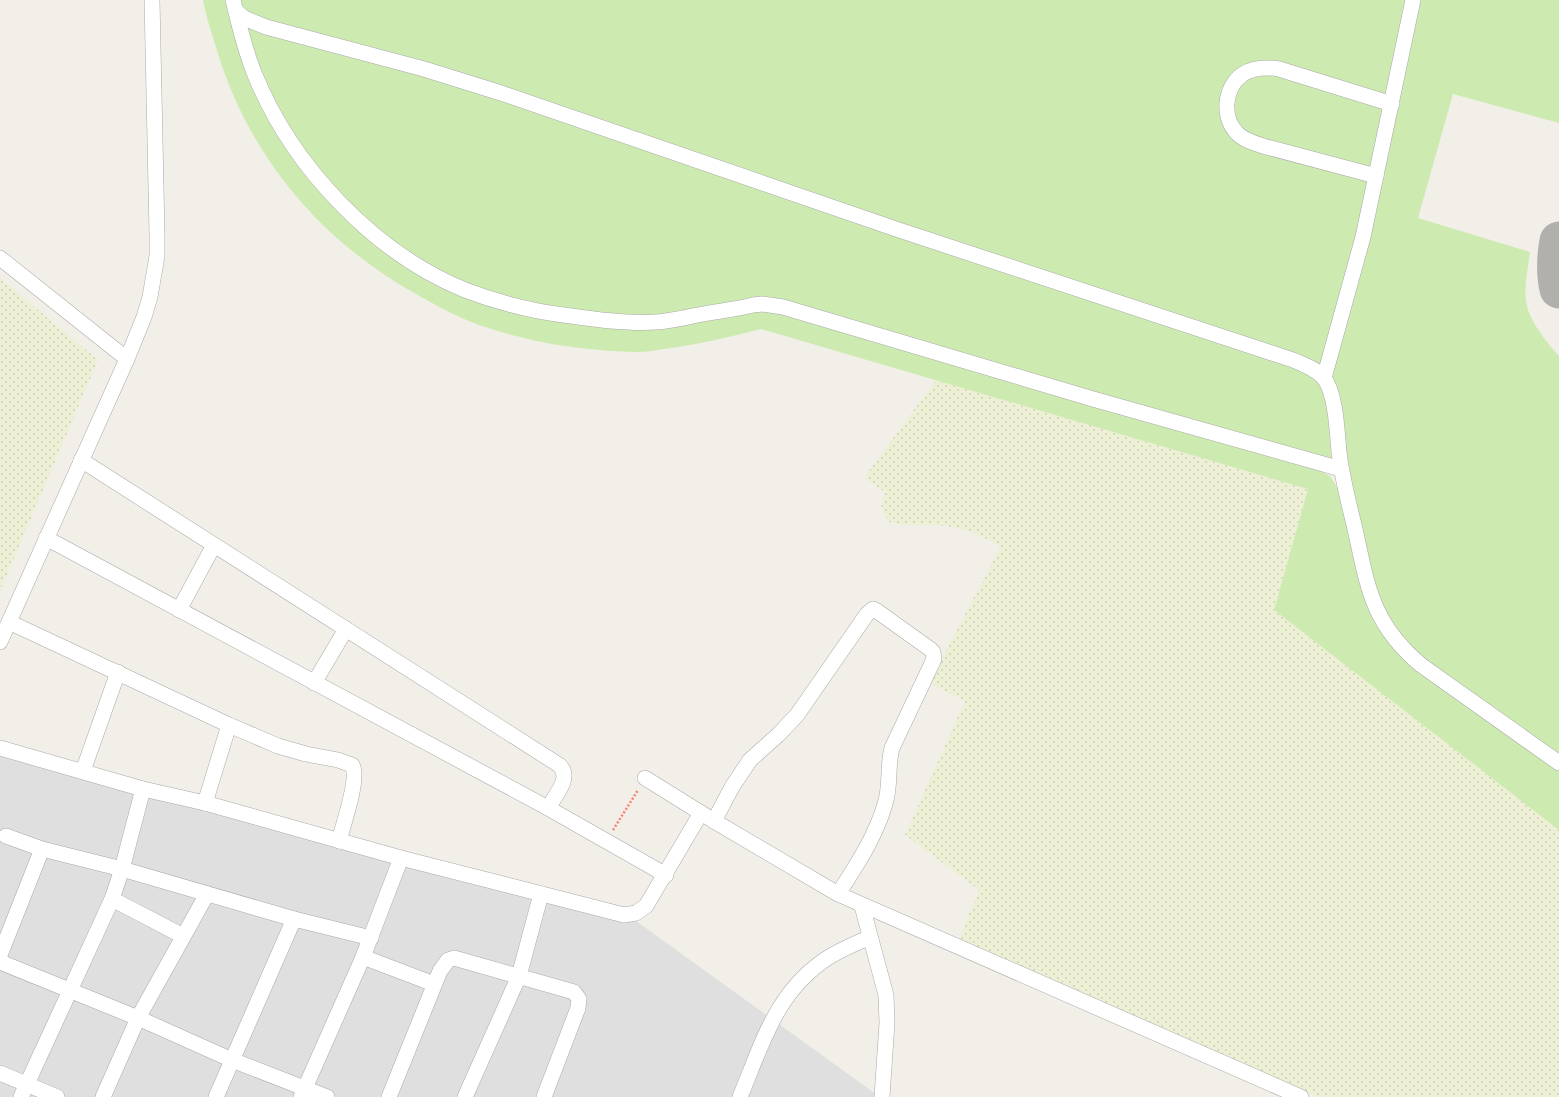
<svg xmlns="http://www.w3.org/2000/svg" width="1559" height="1097" viewBox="0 0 1559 1097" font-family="Helvetica,sans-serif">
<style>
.residential{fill:#e0dfdf}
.farmland{fill:url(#farmland-dots)}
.grass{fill:#cdebb0}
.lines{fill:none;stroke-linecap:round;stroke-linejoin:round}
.taxiway{stroke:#b1b0ac;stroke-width:39}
.minor-casing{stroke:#a9a9a9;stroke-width:16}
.path{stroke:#fa8072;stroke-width:2.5;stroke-dasharray:2 2;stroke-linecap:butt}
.minor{stroke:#fff;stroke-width:15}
</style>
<defs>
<pattern id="farmland-dots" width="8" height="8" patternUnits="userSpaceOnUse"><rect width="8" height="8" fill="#eef0d5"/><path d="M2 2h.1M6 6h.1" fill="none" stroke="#ccceb7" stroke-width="1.8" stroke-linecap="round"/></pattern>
</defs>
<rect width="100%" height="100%" fill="#f2efe9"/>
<path class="residential" d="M0,749L111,772L625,913L880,1097H0Z"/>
<g class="farmland">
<path d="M0,278L98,360L0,591Z"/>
<path d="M936,380L1308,489L1274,610L1559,830V1097H1319L959,939L979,890L905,835L965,701L929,683L1001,546L970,531L953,527L935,525H901L889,522L883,513L881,503L885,492L864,478Z"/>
</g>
<g class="grass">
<path d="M203,0H229L309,176L443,284L596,325L762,309L1318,470L1330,476L1337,487L1381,630L1559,770V830L1274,610L1308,489L761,329C729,337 697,345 664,349C656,350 647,352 638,352C584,351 531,343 479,325C457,317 437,306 416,294C324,243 253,161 220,60C214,40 207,21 203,0Z"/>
<path d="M238,0H1409L1388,100L1245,67L1226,125L1372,179L1322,371L246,13Z"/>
<path d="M1418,0H1559V123L1453,94L1418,218L1530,252C1528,268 1524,286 1526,301C1528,319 1547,343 1559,356V756L1416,653L1398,636L1375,590L1329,378Z"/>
<path d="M244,27L422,72L1310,372L1325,389L1333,457L1330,459L851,324L842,316L802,307L627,317L534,305L468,286L406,252L340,197L294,139L260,74Z"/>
<path d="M1267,71L1387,107L1374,172L1249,137L1240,131L1230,105L1240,82Z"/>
</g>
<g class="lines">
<path class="taxiway" d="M1559,241C1556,258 1555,272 1559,289"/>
<g class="minor-casing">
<g id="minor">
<path d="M233,0C239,25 245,51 255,75C292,166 374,253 465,290C499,303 535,312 571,316C598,320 628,324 656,322C672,321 687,317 703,314C720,311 737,309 753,305L762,304L783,307L1093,399L1341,469"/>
<path d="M236,11L244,18L266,27L424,69L501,93L896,229L1293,360C1303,364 1316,369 1324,378C1336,394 1337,431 1339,452C1342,478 1349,504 1355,529C1368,588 1372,624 1421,665L1559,763"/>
<path d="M1376,176L1263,146C1254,143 1244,140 1238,134C1221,118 1224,87 1243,74C1254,67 1266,67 1279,69L1392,104"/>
<path d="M0,258L127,359"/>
<path d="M1324,378L1363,237L1413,0"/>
<path d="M81,460L559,765C573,777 554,797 548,808"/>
<path d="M46,538L548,808L666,875"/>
<path d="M179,610L214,545"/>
<path d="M9,622L229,725L278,746L306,754L338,760L352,765C360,777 343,825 339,841"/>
<path d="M0,642L127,359L144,317L150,297L157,256V234L152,0"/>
<path d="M314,683L346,629"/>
<path d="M0,748L143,789L205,803L401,858L624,915L636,913L646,906L701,813"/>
<path d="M83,771L118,672"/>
<path d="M645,778L714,821L838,894L1301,1097"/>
<path d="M205,803L229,725"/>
<path d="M714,821L732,787L750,760L778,735L797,715L867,614L873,609L877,611L930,649L933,652L934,659L892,748C887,766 891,786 885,804C876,836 856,866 838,894"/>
<path d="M6,836L42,849L122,869L294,919L371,938"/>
<path d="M112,899L183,936"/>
<path d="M862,906L886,995L887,1023L882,1097"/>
<path d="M0,955L42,849"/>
<path d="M363,957L434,984"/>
<path d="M0,962L138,1018L232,1060L327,1097"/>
<path d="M0,1073L57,1097"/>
<path d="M21,1097L112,899L122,869L143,789"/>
<path d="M103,1097L138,1018L207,894"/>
<path d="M216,1097L294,919"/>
<path d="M301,1097L363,957L401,858"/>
<path d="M389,1097L440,971L448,960L454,958L574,992L579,999L578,1008L544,1097"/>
<path d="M465,1097L519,976L541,894"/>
<path d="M740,1097C763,1042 776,991 829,957C842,949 857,943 870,937"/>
</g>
</g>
<path class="path" d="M613,830L638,790"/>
<use href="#minor" class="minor"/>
</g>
</svg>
